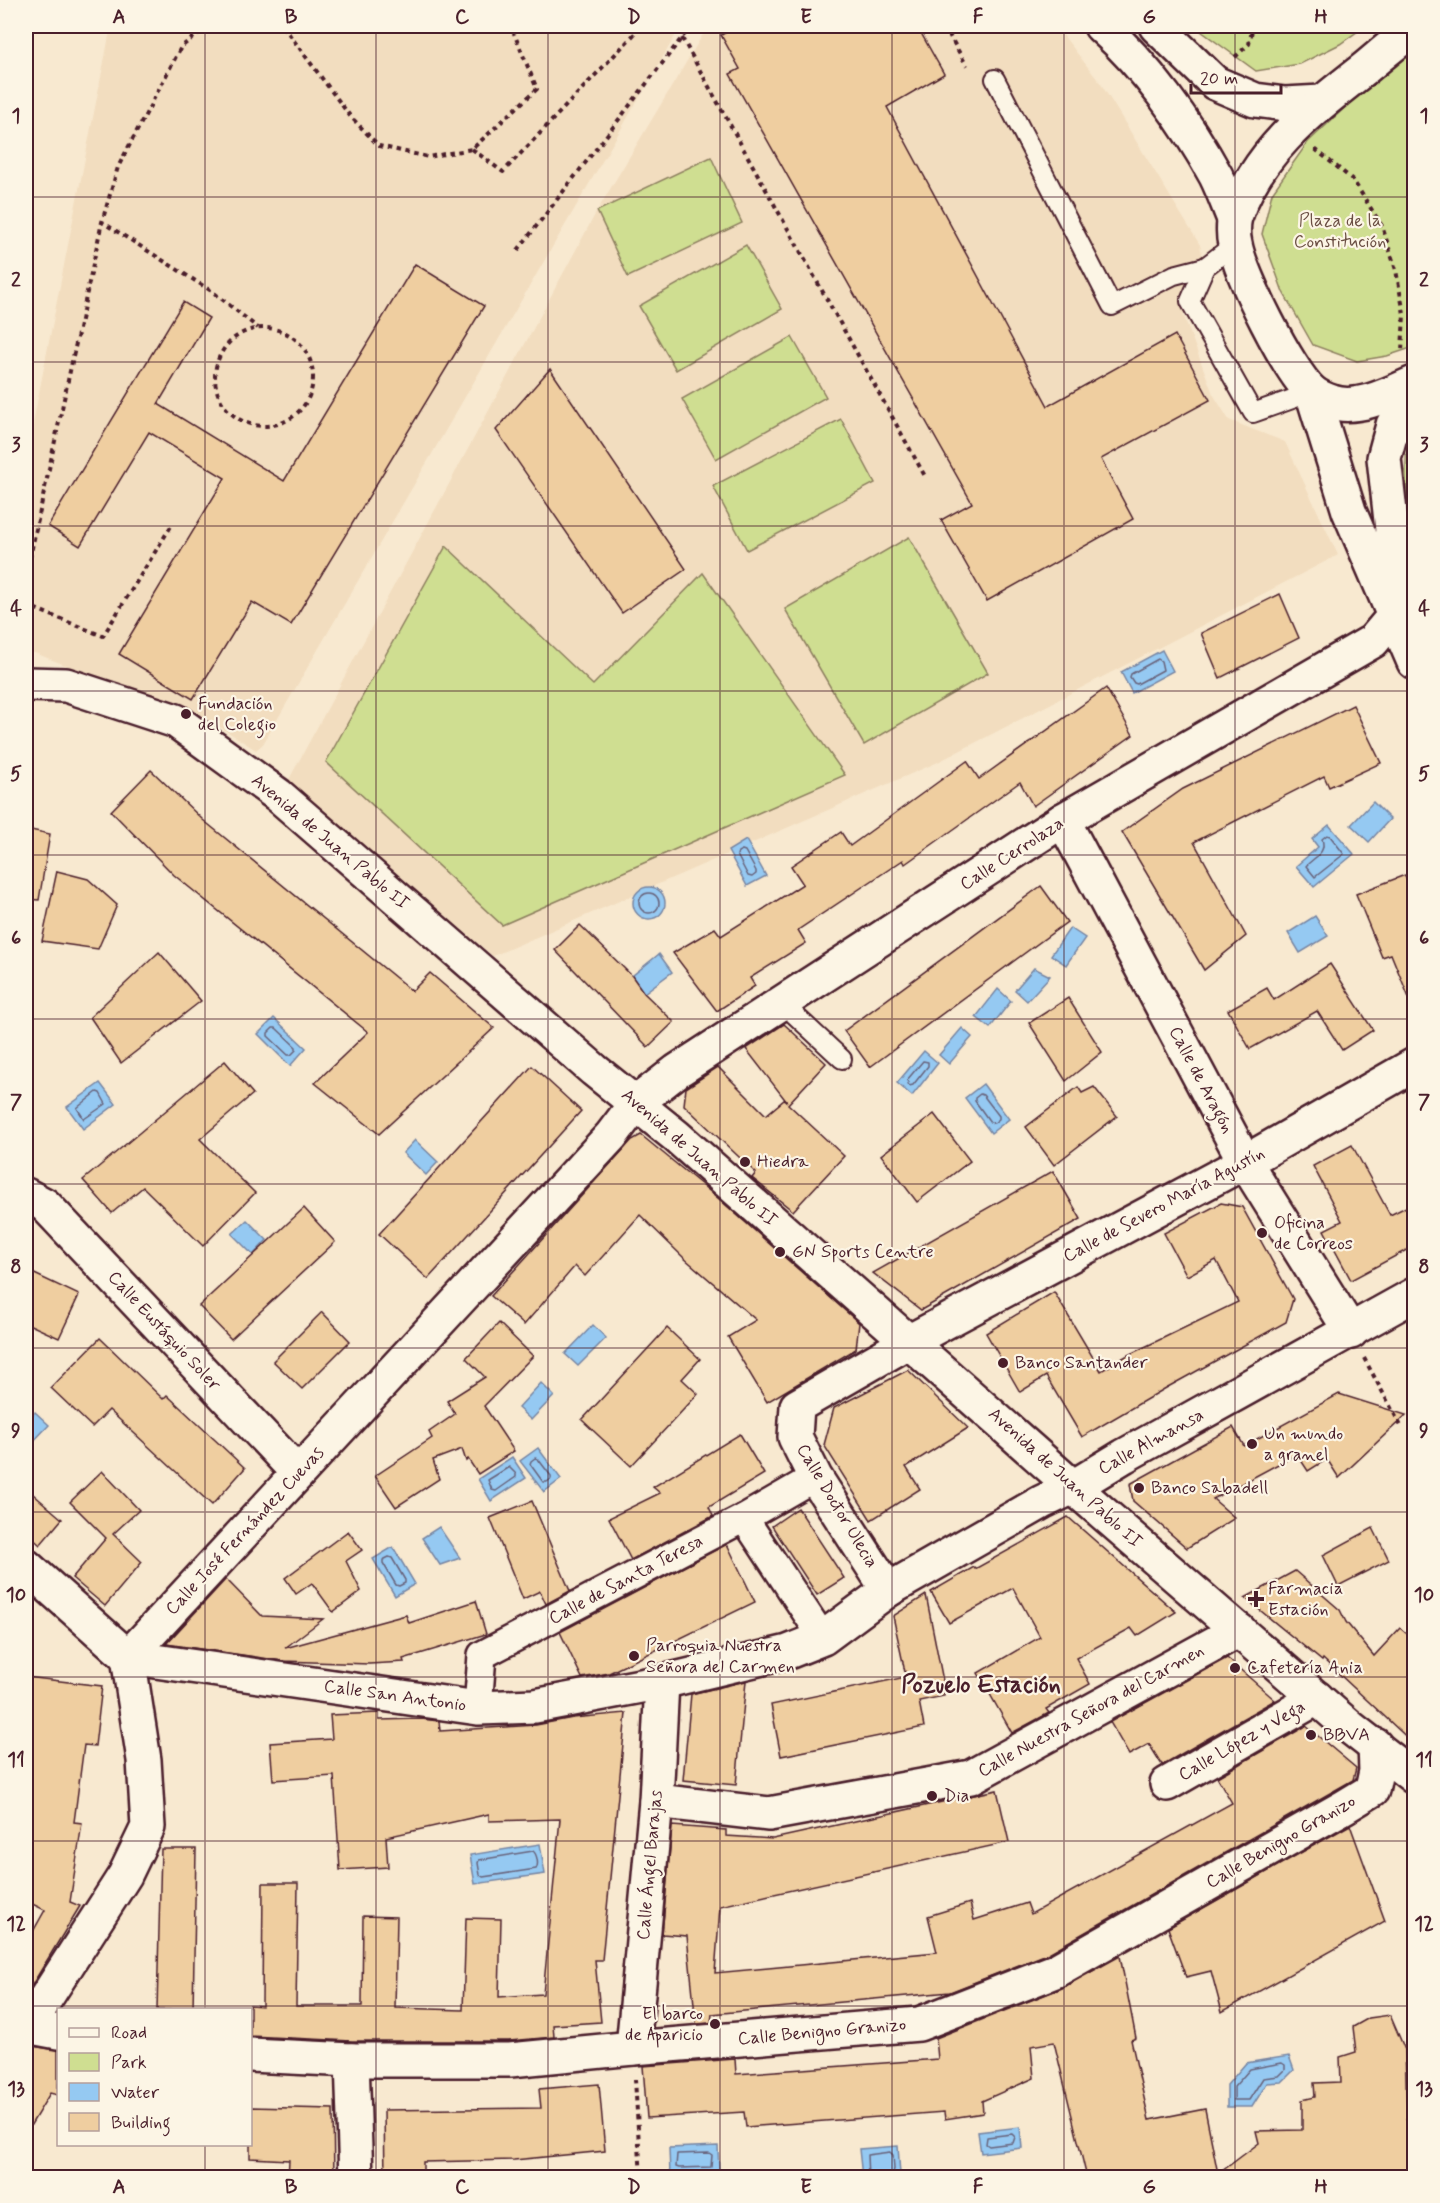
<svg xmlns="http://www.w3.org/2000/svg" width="1440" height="2203" viewBox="0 0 1440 2203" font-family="Mynerve,sans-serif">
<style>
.built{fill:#f2ddbf}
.green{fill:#cfde91;stroke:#8c7e5e;stroke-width:1.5}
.water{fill:#95c9f2;stroke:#7785a2;stroke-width:1.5}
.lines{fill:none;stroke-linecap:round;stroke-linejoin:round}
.shore{stroke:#68637b;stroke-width:1.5}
.building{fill:#efcea0;stroke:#4a1f2b;stroke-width:1.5}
.service-casing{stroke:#4a1f2b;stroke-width:22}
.pedestrian-casing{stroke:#4a1f2b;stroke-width:32}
.minor-casing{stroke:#4a1f2b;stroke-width:38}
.secondary-casing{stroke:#4a1f2b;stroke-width:38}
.path{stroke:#4a1f2b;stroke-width:4;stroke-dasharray:4.5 4.5;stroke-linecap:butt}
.service{stroke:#fcf5e5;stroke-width:18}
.pedestrian{stroke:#fcf5e5;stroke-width:27}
.minor{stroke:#fcf5e5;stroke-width:33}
.secondary{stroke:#fcf5e5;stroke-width:33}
.grid{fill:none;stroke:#4a1f2b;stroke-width:1.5;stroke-opacity:0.55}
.poi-dot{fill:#4a1f2b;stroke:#fcf5e5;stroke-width:2}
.labels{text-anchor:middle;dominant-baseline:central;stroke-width:4.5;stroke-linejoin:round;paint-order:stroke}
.park-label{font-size:18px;fill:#6b4f44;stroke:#fcf5e5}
.poi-label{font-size:18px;fill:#4a1f2b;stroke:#fcf5e5;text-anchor:start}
.street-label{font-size:18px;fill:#4a1f2b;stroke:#fcf5e5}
.district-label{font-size:24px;font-weight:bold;fill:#4a1f2b;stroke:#fcf5e5}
.neatline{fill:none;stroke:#4a1f2b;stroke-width:2}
.grid-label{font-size:20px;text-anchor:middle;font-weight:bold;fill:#4a1f2b}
</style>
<rect width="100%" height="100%" fill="#f8e9d0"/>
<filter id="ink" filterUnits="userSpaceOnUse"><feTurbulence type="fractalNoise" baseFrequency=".0167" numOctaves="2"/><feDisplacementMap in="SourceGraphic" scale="12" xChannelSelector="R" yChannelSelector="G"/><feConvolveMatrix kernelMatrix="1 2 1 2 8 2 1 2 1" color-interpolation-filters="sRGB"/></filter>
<g filter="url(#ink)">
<g class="built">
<path d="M111,26H681L263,744L256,750L220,727L35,653L26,652V459Z"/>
<path d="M708,26H1056L1101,84L1200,245L1205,267L1183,314L1213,394L1229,420L1285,442L1338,555L936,763L493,956L287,783L597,211Z"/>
</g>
<g class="green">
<path d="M1194,26H1365L1340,44L1300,64L1256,71Z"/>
<path d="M1414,50V347L1387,356L1357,361L1313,345L1283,292L1262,234L1272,193L1308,142L1353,100Z"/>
<path d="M711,157L742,223L628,277L597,211Z"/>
<path d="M746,245L782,309L676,370L639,306Z"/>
<path d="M792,337L826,397L716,459L682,399Z"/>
<path d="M1414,416V554C1408,512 1399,456 1414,416Z"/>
<path d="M841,419L875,483L747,550L713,486Z"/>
<path d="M909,537L988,673L864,745L785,609Z"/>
<path d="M446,546L593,685L703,573L845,775L502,925L326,762Z"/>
</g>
<g class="water">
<path d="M1162,650L1173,671L1132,693L1121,672Z"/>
<path d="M1373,802L1390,819L1369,842L1351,825Z"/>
<path d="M1329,825L1354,854L1314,887L1296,866L1318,847L1312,839Z"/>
<path d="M746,840L766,876L747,886L728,851Z"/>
<circle cx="649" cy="903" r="16"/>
<path d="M1315,916L1328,936L1300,953L1288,933Z"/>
<path d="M1070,928L1085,938L1066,965L1051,955Z"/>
<path d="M659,954L672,972L644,993L632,976Z"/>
<path d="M1034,968L1050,976L1027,1001L1015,990Z"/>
<path d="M998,989L1011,1001L990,1028L976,1017Z"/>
<path d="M274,1018L306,1048L290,1066L258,1034Z"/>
<path d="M962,1028L972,1037L949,1064L939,1055Z"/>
<path d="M924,1051L938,1063L912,1096L897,1083Z"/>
<path d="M100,1083L116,1104L83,1129L67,1107Z"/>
<path d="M983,1084L1009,1119L991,1133L965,1098Z"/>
<path d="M415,1140L438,1162L426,1175L403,1153Z"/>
<path d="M247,1220L267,1240L253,1255L232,1234Z"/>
<path d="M593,1325L606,1338L578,1366L565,1354Z"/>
<path d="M541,1383L554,1396L531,1420L518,1408Z"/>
<path d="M35,1412L49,1425L27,1448L26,1447V1423Z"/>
<path d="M538,1448L561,1479L544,1492L520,1461Z"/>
<path d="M512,1457L526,1478L491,1501L478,1479Z"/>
<path d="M439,1527L460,1558L440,1565L422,1538Z"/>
<path d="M393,1547L415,1584L395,1596L373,1559Z"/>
<path d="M540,1844L545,1874L475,1884L470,1855Z"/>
<path d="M1289,2056L1294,2070L1282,2082L1267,2083L1252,2107H1227V2085L1246,2063Z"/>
<path d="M1020,2127L1022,2148L981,2153L978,2132Z"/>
<path d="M718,2146L719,2173L670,2175L669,2148Z"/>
<path d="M898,2146L900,2174L862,2177L859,2149Z"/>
</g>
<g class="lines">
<g class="shore">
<path d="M1158,659L1161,661L1163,670L1137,684L1134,683L1130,677L1131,674Z"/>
<path d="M1327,835L1330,836L1344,854L1315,877L1306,866C1314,857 1327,853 1322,839Z"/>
<path d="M742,850L745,851L756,871V874L752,877L748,876L737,855L738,852Z"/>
<circle cx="649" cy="903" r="10"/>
<path d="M273,1028H276L296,1047V1050L291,1055H288L268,1036V1033Z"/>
<path d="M923,1061L928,1062V1066L913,1085L909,1086L907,1080Z"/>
<path d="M97,1092L100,1093L106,1104L84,1119L77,1108Z"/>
<path d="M980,1094L983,1095L999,1116V1119L994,1123L990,1122L975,1101V1098Z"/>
<path d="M535,1458L538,1459L551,1476V1479L547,1482H543L530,1464L531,1461Z"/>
<path d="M509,1467L516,1474V1477L496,1491L492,1490L488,1480Z"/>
<path d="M389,1557L392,1558L405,1580V1583L399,1586L396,1585L383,1563V1560Z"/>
<path d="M533,1851C537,1854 539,1865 536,1869L483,1877L480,1875L478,1863L479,1860Z"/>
<path d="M1282,2063L1285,2065V2070L1279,2076L1263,2078L1249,2100H1234V2087L1250,2069Z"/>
<path d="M1012,2134L1015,2137L1013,2143L989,2146L986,2144L987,2137Z"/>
<path d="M709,2153L712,2155L711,2167L679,2168L676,2167L677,2154Z"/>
<path d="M868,2178L867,2155L890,2152L893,2155L894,2169L892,2178"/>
</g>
</g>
<g class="building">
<path d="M738,26H917L944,74L887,107L1048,406L1175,335L1210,400L1101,459L1133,519L987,601L941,520L972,503L730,74L740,69L721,35Z"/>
<path d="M415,264L484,306L291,625L252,602L193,699L119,654L225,478L149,432L80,546L48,526L183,302L209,318L158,404L284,481Z"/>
<path d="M550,369L686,569L622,613L496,430Z"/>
<path d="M1280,594L1299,638L1220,678L1201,633Z"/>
<path d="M1106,688L1133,735L1033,806L1020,782L905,864L903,860L798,930L806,943L750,978L755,986L717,1011L673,953L715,928L721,936L803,884L791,866L841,832L850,846L967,761L979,779Z"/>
<path d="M1353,705L1381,763L1329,787L1324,776L1194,842L1246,936L1204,970L1122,832L1183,789Z"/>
<path d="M151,770L203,820L412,991L430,973L494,1028L379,1134L315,1083L368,1032L174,875L111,811Z"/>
<path d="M26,829L50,834L39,900L26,899Z"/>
<path d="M57,871L88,879L117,905L98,949L42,941Z"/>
<path d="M1405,875L1414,898V1010L1391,954L1382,957L1356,894Z"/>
<path d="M1041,886L1067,922L870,1067L844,1031Z"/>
<path d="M580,925L632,976L644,993L674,1022L648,1047L555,950Z"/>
<path d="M159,952L201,1001L121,1063L90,1017Z"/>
<path d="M1330,964L1373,1030L1342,1050L1317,1011L1250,1049L1228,1010L1267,988L1274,1000Z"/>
<path d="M1068,998L1102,1052L1066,1081L1029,1023Z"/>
<path d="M784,1024L826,1063L788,1104L844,1156L793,1211L752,1178L756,1173L684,1105L686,1088L718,1067L766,1115L784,1100L787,1102L746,1049Z"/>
<path d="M225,1061L253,1094L200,1139L255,1193L203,1246L143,1187L112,1213L83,1180Z"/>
<path d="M532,1066L581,1111L428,1279L379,1234Z"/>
<path d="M1078,1087L1082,1093L1094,1087L1117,1116L1054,1165L1026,1127Z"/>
<path d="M934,1114L970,1161L917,1202L881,1155Z"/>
<path d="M641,1135L719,1199L859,1323L856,1349L767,1402L728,1337L756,1320L684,1258L640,1215L585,1276L575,1266L524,1325L491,1296L632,1140Z"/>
<path d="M1352,1145L1390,1215L1414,1203V1246L1351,1280L1324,1230L1342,1221L1313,1166Z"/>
<path d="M1053,1171L1081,1219L921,1310L873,1273Z"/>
<path d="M1221,1203L1242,1207L1293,1299L1286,1322L1166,1388L1082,1437L1046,1376L1020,1392L986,1333L1054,1292L1101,1371L1128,1355L1238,1302L1216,1260L1187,1276L1164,1233Z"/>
<path d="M304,1208L335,1242L231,1339L199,1306Z"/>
<path d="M26,1270L79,1295L59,1338L26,1323Z"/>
<path d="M322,1312L350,1341L302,1389L273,1361Z"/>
<path d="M499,1323L533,1356L484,1406L514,1451L478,1474L468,1459L466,1461L462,1449L433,1460L439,1479L396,1507L375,1476L432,1438L429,1432L455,1414L447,1401L485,1377L466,1358Z"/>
<path d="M667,1328L700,1359L682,1379L698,1394L631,1466L582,1420Z"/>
<path d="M100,1338L163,1399L167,1395L245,1468L212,1505L109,1410L92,1427L51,1388Z"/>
<path d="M908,1370L968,1428L906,1467L920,1489L871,1520L824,1445L834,1408Z"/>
<path d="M1339,1394L1406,1415L1339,1478L1327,1459L1308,1471L1297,1454L1213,1499L1235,1518L1187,1548L1133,1501L1130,1484L1233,1427L1244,1446Z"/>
<path d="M740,1434L764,1474L709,1507L713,1516L631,1560L609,1518L660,1493L653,1487Z"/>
<path d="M102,1471L139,1510L113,1534L142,1562L105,1606L72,1578L106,1538L70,1502Z"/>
<path d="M26,1488L62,1519L40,1545L26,1532Z"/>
<path d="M532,1501L570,1591L546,1604L540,1591L523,1599L490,1518Z"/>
<path d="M798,1508L844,1578L817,1595L772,1526Z"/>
<path d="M1068,1517L1176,1612L1137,1636L1131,1628L1076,1658L1090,1684L1046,1709L1049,1713L1012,1733L978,1673L1040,1637L1013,1588L949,1623L931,1592L974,1567L975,1569Z"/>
<path d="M1373,1528L1389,1560L1338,1586L1323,1555Z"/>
<path d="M348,1531L362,1550L346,1561L361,1591L333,1612L312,1583L296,1594L285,1578Z"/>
<path d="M727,1544L755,1602L609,1673L582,1678L560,1632Z"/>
<path d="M1295,1571L1340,1610L1346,1622L1374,1656L1400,1628L1414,1640V1744L1323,1659L1322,1661L1245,1598Z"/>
<path d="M226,1579L262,1616L323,1619L285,1648L406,1615L409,1623L476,1601L486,1634L403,1659L404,1662L369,1664L283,1661L166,1644Z"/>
<path d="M926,1595L944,1686V1696L919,1701L924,1727L781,1756L771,1705L906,1677L893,1616Z"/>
<path d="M1227,1658L1275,1700L1162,1765L1149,1744L1129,1755L1110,1722Z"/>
<path d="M26,1677L102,1686L95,1746L84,1745L74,1822L82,1823L70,1902L80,1906L26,1995V1944L45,1910L26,1901Z"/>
<path d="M746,1681L736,1785L683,1780L691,1694Z"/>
<path d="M379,1713V1720L421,1719L439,1721L440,1731L536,1725L573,1718L626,1713L602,1960H595L601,2022L553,2025L554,2037L509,2041H352L250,2036V2005L262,2006L263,1883H298L296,2006H362L363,1916L397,1917L395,2008L463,2010L466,1918L501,1919L499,1997L543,1994L560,1819L489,1821V1814L386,1837L388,1867L340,1870L334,1776L273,1780L270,1743L332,1739L330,1715Z"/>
<path d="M1306,1726L1356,1768L1353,1780L1047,1954L950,1992L712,2014L711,2023L696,2024L687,1936L662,1934L672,1826L726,1830V1836L773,1839L997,1790L1009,1842L720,1906L715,1973L937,1952L928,1916L970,1903L974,1920L1027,1903L1031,1914L1232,1803L1217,1777Z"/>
<path d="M1350,1825L1385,1921L1222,2012L1211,1971L1186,1977L1168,1928Z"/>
<path d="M161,1849H196L193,2010H157Z"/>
<path d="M1120,1956L1136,2038L1131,2040L1149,2120L1205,2109L1218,2174L1259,2143L1256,2131L1302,2130V2100L1315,2097L1314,2083L1341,2082L1340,2057L1356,2052L1353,2027L1369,2018L1390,2015L1405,2050L1409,2178H1087L1054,2042L1031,2046L1034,2078L982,2101L983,2113L945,2119L944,2112L746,2127L744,2112L647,2118L643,2066L735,2059L736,2074L938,2059L936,2038L1062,1988Z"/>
<path d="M32,2046L58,2050V2095L50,2093L26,2133V2048Z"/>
<path d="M599,2084L605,2151L514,2160L423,2162V2178H385L384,2110L541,2108L539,2089Z"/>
<path d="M250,2107L333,2109L334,2178H288L289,2160L250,2158Z"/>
</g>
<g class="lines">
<g class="service-casing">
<g id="service">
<path d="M995,79L1112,306L1174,275L1205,267"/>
<path d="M1235,244L1205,267L1190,301L1253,413L1312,392"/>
<path d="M782,1003L842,1059"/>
</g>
</g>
<g class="pedestrian-casing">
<g id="pedestrian">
<path d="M744,1518L823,1638"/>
<path d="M478,1708L482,1655L744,1518L815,1477"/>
</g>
</g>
<g class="minor-casing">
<g id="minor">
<path d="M26,684L66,685L176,721L278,795L594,1070L676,1136L1073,1487L1351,1728L1414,1777"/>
<path d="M1063,820L1245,1162L1351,1332"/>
<path d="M26,1195L45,1205L298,1473"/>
<path d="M26,1566L128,1657L478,1708L535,1706L662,1682L788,1652L823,1638L888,1590L1042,1502L1073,1487L1124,1456L1414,1295"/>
<path d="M888,1590L815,1477L795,1437L797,1406L910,1341L1245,1162L1414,1065"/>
<path d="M1167,1784L1317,1698"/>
<path d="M656,1801L769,1814L971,1777L1239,1630"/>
<path d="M26,2026L58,2032"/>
<path d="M26,2029L125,1875L148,1827L144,1760L128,1657L611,1136L636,1103L677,1071L1063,820L1373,641L1394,616"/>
<path d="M633,2048L656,1801L662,1682"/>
<path d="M250,2055L352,2060H510L633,2048L919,2024L1055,1971L1344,1807L1372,1790L1376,1771L1375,1745"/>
<path d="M352,2060L356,2178"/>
</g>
</g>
<g class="secondary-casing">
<g id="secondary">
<path d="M1101,26C1146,66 1187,123 1216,176C1223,190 1228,205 1234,219"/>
<path d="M1156,26L1215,83L1255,100L1285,104L1322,102"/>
<path d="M1414,30C1397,40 1380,56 1364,69C1312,110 1257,151 1235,217C1233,224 1233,236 1235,244C1240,274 1289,372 1312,392C1317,396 1326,400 1332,402C1357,411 1392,393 1414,383"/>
<path d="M1312,392L1349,511L1414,662"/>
<path d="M1403,605L1398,584L1384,458L1393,425L1404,404L1414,393"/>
</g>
</g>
<g class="path">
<path d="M208,26L181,47L118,167L102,222L213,292L258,328"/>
<path d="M283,26L350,116L379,146L428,157L472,149L537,89L511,26"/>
<path d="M944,26L967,66"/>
<path d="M682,38L926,478"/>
<path d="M1235,57L1249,44L1253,26"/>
<path d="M472,149L503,172L642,26"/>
<path d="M1315,149L1353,180L1382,226L1396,270L1404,314L1402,351"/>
<path d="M518,250L691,26"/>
<circle cx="264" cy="377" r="49"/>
<path d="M26,576L102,222"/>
<path d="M26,605L103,636L173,523"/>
<path d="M1364,1358L1401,1426"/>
<path d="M635,2079L641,2178"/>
</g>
<use href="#service" class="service"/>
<use href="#pedestrian" class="pedestrian"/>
<use href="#minor" class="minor"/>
<use href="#secondary" class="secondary"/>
</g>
</g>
<path class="grid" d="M205,26V2010M376,26V2178M548,26V2178M720,26V2178M892,26V2178M1064,26V2178M1235,26V2178M26,197H1414M26,362H1414M26,526H1414M26,691H1414M26,855H1414M26,1019H1414M26,1184H1414M26,1348H1414M26,1512H1414M26,1677H1414M26,1841H1414M26,2006H1414M205,2144V2178"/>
<g class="poi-dot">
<circle cx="186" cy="714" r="6"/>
<circle cx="745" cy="1162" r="6"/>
<circle cx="1262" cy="1233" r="6"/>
<circle cx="780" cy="1252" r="6"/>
<circle cx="1003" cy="1363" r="6"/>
<circle cx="1252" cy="1444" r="6"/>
<circle cx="1139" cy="1488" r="6"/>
<path d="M1253 1590h6v6h6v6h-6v6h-6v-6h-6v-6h6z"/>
<circle cx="634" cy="1656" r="6"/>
<circle cx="1235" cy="1668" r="6"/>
<circle cx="1311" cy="1735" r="6"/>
<circle cx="932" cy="1796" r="6"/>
<circle cx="715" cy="2024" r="6"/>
</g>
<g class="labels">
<g class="park-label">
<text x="1340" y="221">Plaza de la<tspan x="1340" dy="21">Constitución</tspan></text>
</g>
<g class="poi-label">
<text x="198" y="704">Fundación<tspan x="198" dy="21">del Colegio</tspan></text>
<text x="757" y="1162">Hiedra</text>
<text x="1274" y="1223">Oficina<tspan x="1274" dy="21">de Correos</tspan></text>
<text x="792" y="1252">GN Sports Centre</text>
<text x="1015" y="1363">Banco Santander</text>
<text x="1264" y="1434">Un mundo<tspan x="1264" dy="21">a granel</tspan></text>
<text x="1151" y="1488">Banco Sabadell</text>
<text x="1268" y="1589">Farmacia<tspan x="1268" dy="21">Estación</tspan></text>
<text x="646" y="1646">Parroquia Nuestra<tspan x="646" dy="21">Señora del Carmen</tspan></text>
<text x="1247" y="1668">Cafetería Ania</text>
<text x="1323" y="1735">BBVA</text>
<text x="944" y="1796">Dia</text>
<text x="703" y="2014" text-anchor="end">El barco<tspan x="703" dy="21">de Aparicio</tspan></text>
</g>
<g class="street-label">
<text transform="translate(330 842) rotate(40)">Avenida de Juan Pablo II</text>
<text transform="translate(1012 854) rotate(-33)">Calle Cerrolaza</text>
<text transform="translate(1201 1080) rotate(62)">Calle de Aragón</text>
<text transform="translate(699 1158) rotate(41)">Avenida de Juan Pablo II</text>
<text transform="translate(1164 1205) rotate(-28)">Calle de Severo María Agustín</text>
<text transform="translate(164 1331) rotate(47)">Calle Eustáquio Soler</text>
<text transform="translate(1151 1442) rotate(-29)">Calle Almansa</text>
<text transform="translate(1065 1478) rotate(42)">Avenida de Juan Pablo II</text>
<text transform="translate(837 1506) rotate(59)">Calle Doctor Ulecia</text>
<text transform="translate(245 1531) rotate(-47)">Calle José Fernández Cuevas</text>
<text transform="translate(626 1580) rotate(-28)">Calle de Santa Teresa</text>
<text transform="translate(395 1696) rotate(8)">Calle San Antonio</text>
<text transform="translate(1091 1711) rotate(-29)">Calle Nuestra Señora del Carmen</text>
<text transform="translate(1242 1741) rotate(-30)">Calle López y Vega</text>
<text transform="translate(1281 1842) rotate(-30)">Calle Benigno Granizo</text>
<text transform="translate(650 1865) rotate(-85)">Calle Ángel Barajas</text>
<text transform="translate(822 2032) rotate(-5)">Calle Benigno Granizo</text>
</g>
<g class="district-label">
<text x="981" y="1685">Pozuelo Estación</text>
</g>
</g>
<rect width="1440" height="2203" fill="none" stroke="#fcf5e5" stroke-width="66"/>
<rect x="57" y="2008" width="195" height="138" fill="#fcf5e5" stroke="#b59f9b" stroke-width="1.5"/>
<rect x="69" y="2028" width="30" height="9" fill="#fcf5e5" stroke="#b59f9b" stroke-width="1.5"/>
<text x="111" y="2038" font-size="18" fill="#4a1f2b">Road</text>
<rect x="69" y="2053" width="30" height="18" fill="#cfde91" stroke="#b59f9b" stroke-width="1.5"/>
<text x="111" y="2068" font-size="18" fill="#4a1f2b">Park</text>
<rect x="69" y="2083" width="30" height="18" fill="#95c9f2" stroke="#b59f9b" stroke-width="1.5"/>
<text x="111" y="2098" font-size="18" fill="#4a1f2b">Water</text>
<rect x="69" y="2113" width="30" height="18" fill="#efcea0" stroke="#b59f9b" stroke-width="1.5"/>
<text x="111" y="2128" font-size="18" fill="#4a1f2b">Building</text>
<path d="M1191 84v9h90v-9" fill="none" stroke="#4a1f2b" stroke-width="3"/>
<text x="1200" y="84" font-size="18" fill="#4a1f2b" stroke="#fcf5e5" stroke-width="4.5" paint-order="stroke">20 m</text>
<rect x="33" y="33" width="1374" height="2137" class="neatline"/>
<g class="grid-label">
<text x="119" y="23">A</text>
<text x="291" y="23">B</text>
<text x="462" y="23">C</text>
<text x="634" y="23">D</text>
<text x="806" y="23">E</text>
<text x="978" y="23">F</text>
<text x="1149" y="23">G</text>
<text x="1321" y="23">H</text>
<text x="16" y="122">1</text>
<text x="1424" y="122">1</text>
<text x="16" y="286">2</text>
<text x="1424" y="286">2</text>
<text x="16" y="451">3</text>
<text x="1424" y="451">3</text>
<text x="16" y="615">4</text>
<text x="1424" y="615">4</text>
<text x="16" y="780">5</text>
<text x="1424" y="780">5</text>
<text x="16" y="944">6</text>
<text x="1424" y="944">6</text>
<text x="16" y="1108">7</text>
<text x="1424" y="1108">7</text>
<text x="16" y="1273">8</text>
<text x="1424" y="1273">8</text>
<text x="16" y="1437">9</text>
<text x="1424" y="1437">9</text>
<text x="16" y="1601">10</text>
<text x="1424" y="1601">10</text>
<text x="16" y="1766">11</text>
<text x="1424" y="1766">11</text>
<text x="16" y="1930">12</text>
<text x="1424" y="1930">12</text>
<text x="16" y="2095">13</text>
<text x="1424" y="2095">13</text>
<text x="119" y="2193">A</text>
<text x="291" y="2193">B</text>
<text x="462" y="2193">C</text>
<text x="634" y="2193">D</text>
<text x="806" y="2193">E</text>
<text x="978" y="2193">F</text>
<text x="1149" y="2193">G</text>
<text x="1321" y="2193">H</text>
</g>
</svg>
